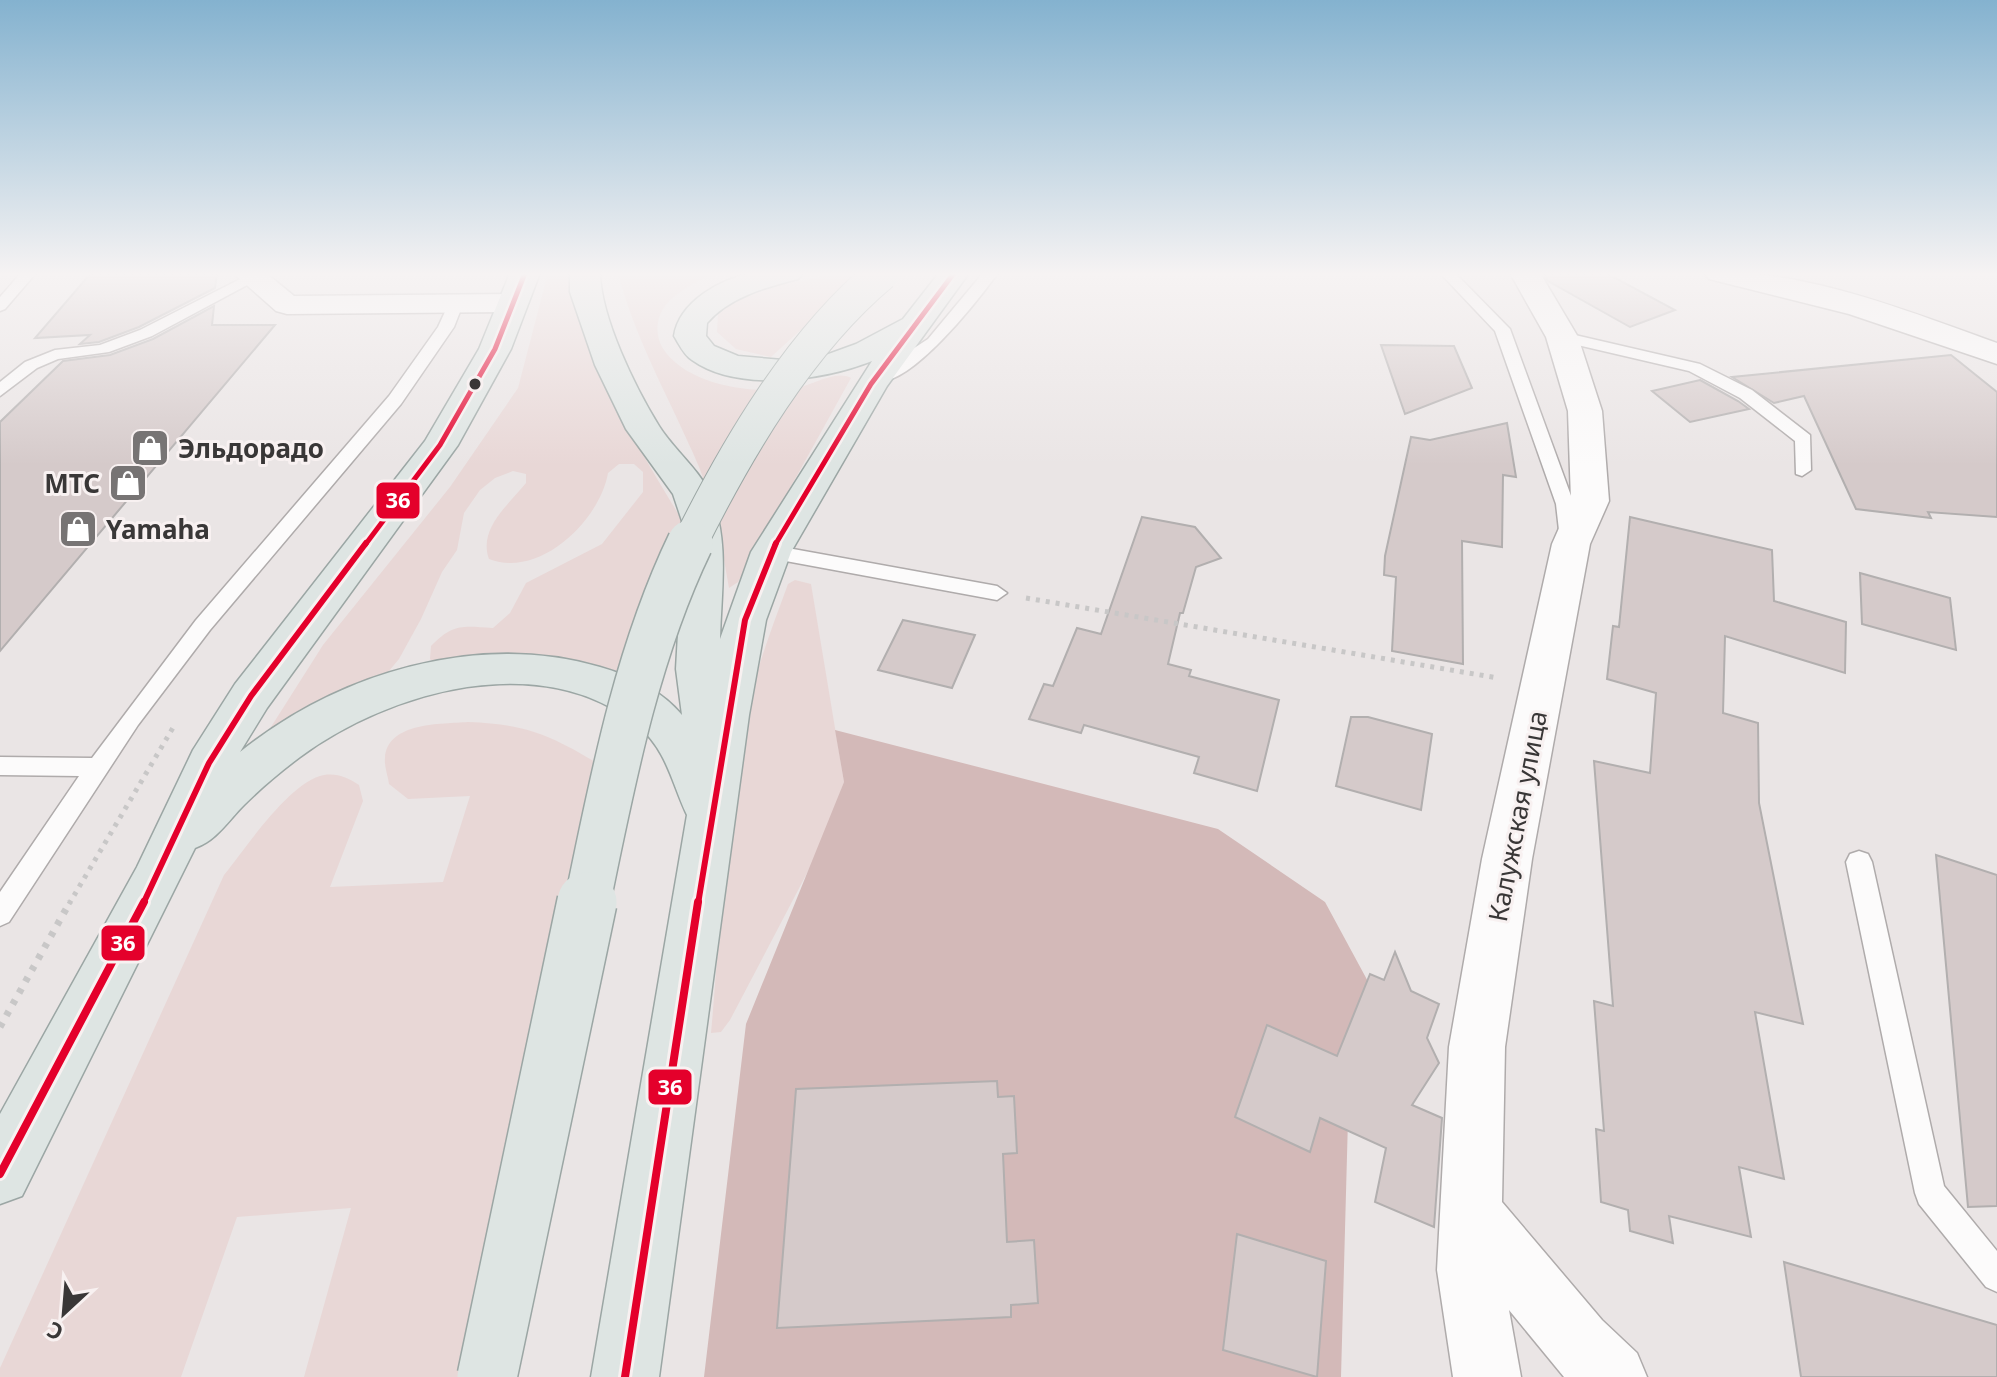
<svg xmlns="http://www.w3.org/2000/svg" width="1997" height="1377" viewBox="0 0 1997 1377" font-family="'Noto Sans',sans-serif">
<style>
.green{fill:#e8d7d6}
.forest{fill:#d3b9b8}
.building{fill:#d5caca;stroke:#b2afaf;stroke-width:2}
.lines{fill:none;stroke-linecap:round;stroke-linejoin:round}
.service-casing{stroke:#afabab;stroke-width:3}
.minor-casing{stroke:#afabab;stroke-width:3}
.tertiary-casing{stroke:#afabab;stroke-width:3}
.primary-casing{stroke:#9ba6a4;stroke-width:3}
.path-far1{stroke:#c8c7c7;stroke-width:5;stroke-dasharray:4 6;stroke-linecap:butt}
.path{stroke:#c8c7c7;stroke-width:7;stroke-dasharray:5 8;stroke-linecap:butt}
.service{fill:#fcfbfb;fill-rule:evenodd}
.minor{fill:#fcfbfb;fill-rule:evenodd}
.tertiary{fill:#fcfbfb;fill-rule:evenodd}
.primary{fill:#dee5e3;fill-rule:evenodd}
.primary-bridge-far2-casing{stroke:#9ba6a4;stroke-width:36;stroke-linecap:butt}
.primary-bridge-far1-casing{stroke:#9ba6a4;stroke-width:48;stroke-linecap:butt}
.primary-bridge-casing{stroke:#9ba6a4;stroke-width:62;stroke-linecap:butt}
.primary-bridge-far2{stroke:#dee5e3;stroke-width:34}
.primary-bridge-far1{stroke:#dee5e3;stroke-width:45}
.primary-bridge{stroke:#dee5e3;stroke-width:59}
.bus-1-far2-casing{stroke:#f8f1f1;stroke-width:10}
.bus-1-far1-casing{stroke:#f8f1f1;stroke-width:12}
.bus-1-casing{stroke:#f8f1f1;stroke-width:14}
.bus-1-far2{stroke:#e4002b;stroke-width:5}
.bus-1-far1{stroke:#e4002b;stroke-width:6}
.bus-1{stroke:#e4002b;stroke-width:8}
.bus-dot{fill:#393737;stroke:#f8f1f1;stroke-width:3}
.labels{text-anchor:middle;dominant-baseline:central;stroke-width:6;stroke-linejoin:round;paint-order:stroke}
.poi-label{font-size:26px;font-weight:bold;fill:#393737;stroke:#f8f1f1;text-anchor:start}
.street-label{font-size:26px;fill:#393737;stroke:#f8f1f1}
.line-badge{stroke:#f8f1f1;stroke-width:3}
.badge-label{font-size:22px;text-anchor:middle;font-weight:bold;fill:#fff}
</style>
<rect width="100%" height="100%" fill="#eae5e5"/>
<g class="green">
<path d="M548,273H572C587,362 635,443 682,520L625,690L439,667L430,659L431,646C453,623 463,626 493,628L510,613L526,583L602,544L643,492V472L634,464H619L608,473C600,520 540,579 489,559C478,529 508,505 526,483V474L513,471L495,478L480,490L464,513L457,550L442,572L421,619L399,659L373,690L252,757L323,645L450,487L518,388Z"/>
<path d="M618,273H716C698,281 678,290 665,306C656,318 655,334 662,347C685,385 751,394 792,389C810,387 835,369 851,378L738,582L729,588C721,542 713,496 693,453C666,392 635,338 618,273Z"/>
<path d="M836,273H863L771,357L736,349L717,332L718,313C749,282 796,285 836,273Z"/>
<path d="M795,580L811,584L844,782L817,854L730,1020L721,1032L711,1033C721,925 724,812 748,706C758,664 773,625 788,584Z"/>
<path d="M468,722C524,724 549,734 597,763L476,1377H304L351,1208L237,1217L181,1377H0V1368L224,875C245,849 290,781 324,775C338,773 348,778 359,785L363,801L330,887L443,882L470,796L408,799L389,784C388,776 384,766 385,758C387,722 442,724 468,722Z"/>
</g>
<path class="forest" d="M835,730L1218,829L1325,902L1378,1000L1348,1119L1341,1377H704L746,1024L844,782Z"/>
<g class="building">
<path d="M91,273H217L215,288L139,327L99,342L80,344L90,335L35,338Z"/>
<path d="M1543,273H1606L1675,310L1630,327L1548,281Z"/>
<path d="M214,306L212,325H275L0,651V422L63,361L110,355L153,339Z"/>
<path d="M1381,345L1454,346L1472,388L1405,414Z"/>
<path d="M1951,355L1997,392V517L1928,512L1931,518L1856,509L1804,396L1774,403L1732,377Z"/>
<path d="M1700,380L1738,401L1749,409L1690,422L1652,391Z"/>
<path d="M1507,423L1516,477L1503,475L1502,547L1462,541L1463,664L1392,651L1396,577L1384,575L1385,556L1411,437L1430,440Z"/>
<path d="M1142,517L1195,527L1221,558L1196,567L1183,613H1180L1168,664L1191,670L1189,676L1279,700L1257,791L1194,773L1199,757L1084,725L1081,733L1029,719L1044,684L1053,686L1077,628L1101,634Z"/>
<path d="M1630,517L1772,550L1774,601L1846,622L1845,673L1725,636L1723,713L1758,723L1759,803L1803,1024L1755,1012L1784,1179L1739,1167L1751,1237L1669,1216L1673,1243L1630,1231L1628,1210L1601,1202L1596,1129L1604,1131L1594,1001L1613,1006L1594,761L1650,773L1656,693L1607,679L1613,626L1619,627Z"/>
<path d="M1860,573L1950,598L1956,650L1862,624Z"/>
<path d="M903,620L975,635L952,688L878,670Z"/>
<path d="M1351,717H1368L1432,734L1421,810L1336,786Z"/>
<path d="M1936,855L1997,875V1206L1968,1207Z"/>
<path d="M1395,952L1411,991L1439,1004L1427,1038L1439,1063L1412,1105L1442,1118L1434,1227L1375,1202L1386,1148L1320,1118L1310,1152L1235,1117L1267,1025L1337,1056L1370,974L1384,980Z"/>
<path d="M997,1081L998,1097L1014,1096L1017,1153L1003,1154L1007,1242L1034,1240L1038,1303L1011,1305V1317L777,1328L796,1089Z"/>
<path d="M1237,1234L1326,1261L1317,1377L1223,1350Z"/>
<path d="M1784,1262L1997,1325V1377H1801Z"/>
</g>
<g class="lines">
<g class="service-casing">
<g id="service">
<path d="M21,273H36L5,309L0,311V297Z"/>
<path d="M983,273H998C979,299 910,388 876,381V373L928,339Z"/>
<path d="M1440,273H1455L1510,329L1574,504L1580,539L1577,544L1570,545L1560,539L1556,504L1495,331Z"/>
<path d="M250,274L262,277L152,336L109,352L58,359L37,368L0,396V382L25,362L55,350L100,345L140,330Z"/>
<path d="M450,301L463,304L454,327L401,404L210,630L138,725L9,922L0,926V892L79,776L0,775V757L92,758L196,620L389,396L438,327Z"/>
<path d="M1562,332L1700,364L1752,390L1810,435L1811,470L1802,476L1796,474L1795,441L1740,398L1689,371L1556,340V334Z"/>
<path d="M771,545L997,586L1007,593L997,600L764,557L761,552L764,547Z"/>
<path d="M1859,851L1868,854L1872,862L1944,1186L1997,1251V1292L1986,1287L1919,1204L1915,1193L1846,862L1850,854Z"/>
</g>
</g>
<g class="minor-casing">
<g id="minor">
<path d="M1510,273H1540L1578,337L1602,411L1609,501L1590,544L1532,859L1505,1047L1502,1202L1602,1320L1637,1353L1647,1377H1564L1509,1310L1521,1377H1453L1437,1270L1449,1047L1482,859L1552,544L1571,501L1568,411L1546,337Z"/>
<path d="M1704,273C1799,267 1908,311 1997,343V364L1849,314L1709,279Z"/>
</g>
</g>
<g class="tertiary-casing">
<path id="tertiary" d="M233,273H266L294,296L513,294L524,297L528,303L524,309L513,312L287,314L276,311Z"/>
</g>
<g class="primary-casing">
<path id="primary" d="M510,273H540L511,349L458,445L267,708L240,752C338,673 477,631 600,667C631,676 661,690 682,715L676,669L684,527L673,494L626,429L595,365L570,292V273H600C601,318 635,387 659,426C674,450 699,469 710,494C730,539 721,592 720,639L751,552L872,361C824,380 738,393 692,360C684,355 679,344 674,336C679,302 720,279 752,273C768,270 786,273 803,273L798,279C767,287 729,297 707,323L706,336L714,346L738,356L783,360L823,356L856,344L903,319L939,273H969L887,386L791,552L766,620L749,715L659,1377H591L687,815C672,784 667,750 638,726C543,647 389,691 300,757C280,772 262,787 244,805C228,821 217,840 195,848L22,1196L0,1204V1114L137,867L193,750L235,684L425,441L479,349Z"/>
</g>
<g class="path-far1">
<path d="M1026,598L1498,678"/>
<path d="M69,904L174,726"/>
</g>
<path class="path" d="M0,1027L70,902"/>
<use href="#service" class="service"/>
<use href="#minor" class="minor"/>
<use href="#tertiary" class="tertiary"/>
<use href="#primary" class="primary"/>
<g class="primary-bridge-far2-casing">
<path id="primary-bridge-far2" d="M689,545C736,450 799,342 882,273"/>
</g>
<g class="primary-bridge-far1-casing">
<path id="primary-bridge-far1" d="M587,904C612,783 636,655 690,543"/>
</g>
<g class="primary-bridge-casing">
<path id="primary-bridge" d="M487,1377L587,902"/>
</g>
<use href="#primary-bridge-far2" class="primary-bridge-far2"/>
<use href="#primary-bridge-far1" class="primary-bridge-far1"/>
<use href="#primary-bridge" class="primary-bridge"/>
<g class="bus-1-far2-casing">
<g id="bus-1-far2">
<path d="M365,545L440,445L495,349L525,273"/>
<path d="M775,545L871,384L954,273"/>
</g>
</g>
<g class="bus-1-far1-casing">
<g id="bus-1-far1">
<path d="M143,904L209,763L251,696L366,543"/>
<path d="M698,904L745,620L776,543"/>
</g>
</g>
<g class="bus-1-casing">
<g id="bus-1">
<path d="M0,1174L144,902"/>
<path d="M625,1377L698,902"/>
</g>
</g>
<use href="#bus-1-far2" class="bus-1-far2"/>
<use href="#bus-1-far1" class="bus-1-far1"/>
<use href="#bus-1" class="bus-1"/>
</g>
<linearGradient id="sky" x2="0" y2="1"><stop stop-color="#84b2cf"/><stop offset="0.59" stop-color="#f6f3f3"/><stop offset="1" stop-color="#f6f3f3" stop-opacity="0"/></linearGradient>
<rect width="1997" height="465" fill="url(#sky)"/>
<defs>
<g id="shop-square" transform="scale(2)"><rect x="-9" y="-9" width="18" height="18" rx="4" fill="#777474" stroke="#f8f1f1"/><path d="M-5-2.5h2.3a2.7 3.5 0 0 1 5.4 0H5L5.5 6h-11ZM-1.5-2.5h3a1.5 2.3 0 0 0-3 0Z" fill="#fff"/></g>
</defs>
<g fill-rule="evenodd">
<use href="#shop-square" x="150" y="448"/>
<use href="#shop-square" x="128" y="483"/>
<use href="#shop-square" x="78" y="529"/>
</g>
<circle class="bus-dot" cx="475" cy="384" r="7"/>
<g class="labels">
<g class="poi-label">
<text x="178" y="448">Эльдорадо</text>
<text x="100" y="483" text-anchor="end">МТС</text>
<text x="106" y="529">Yamaha</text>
</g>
<g class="street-label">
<text transform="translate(1517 816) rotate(-79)">Калужская улица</text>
</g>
</g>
<g class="line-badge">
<rect x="375" y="481" width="46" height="39" rx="8" fill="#e4002b"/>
<rect x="100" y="924" width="46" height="38" rx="8" fill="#e4002b"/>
<rect x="647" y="1068" width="46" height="38" rx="8" fill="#e4002b"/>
</g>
<g class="badge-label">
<text x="398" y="508">36</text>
<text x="123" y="951">36</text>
<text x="670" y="1095">36</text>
</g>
<g transform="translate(64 1313) rotate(206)" stroke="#f8f1f1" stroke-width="6" paint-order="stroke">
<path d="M0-6L14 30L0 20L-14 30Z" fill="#393737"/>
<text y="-12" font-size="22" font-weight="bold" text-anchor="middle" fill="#393737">С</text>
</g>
</svg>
